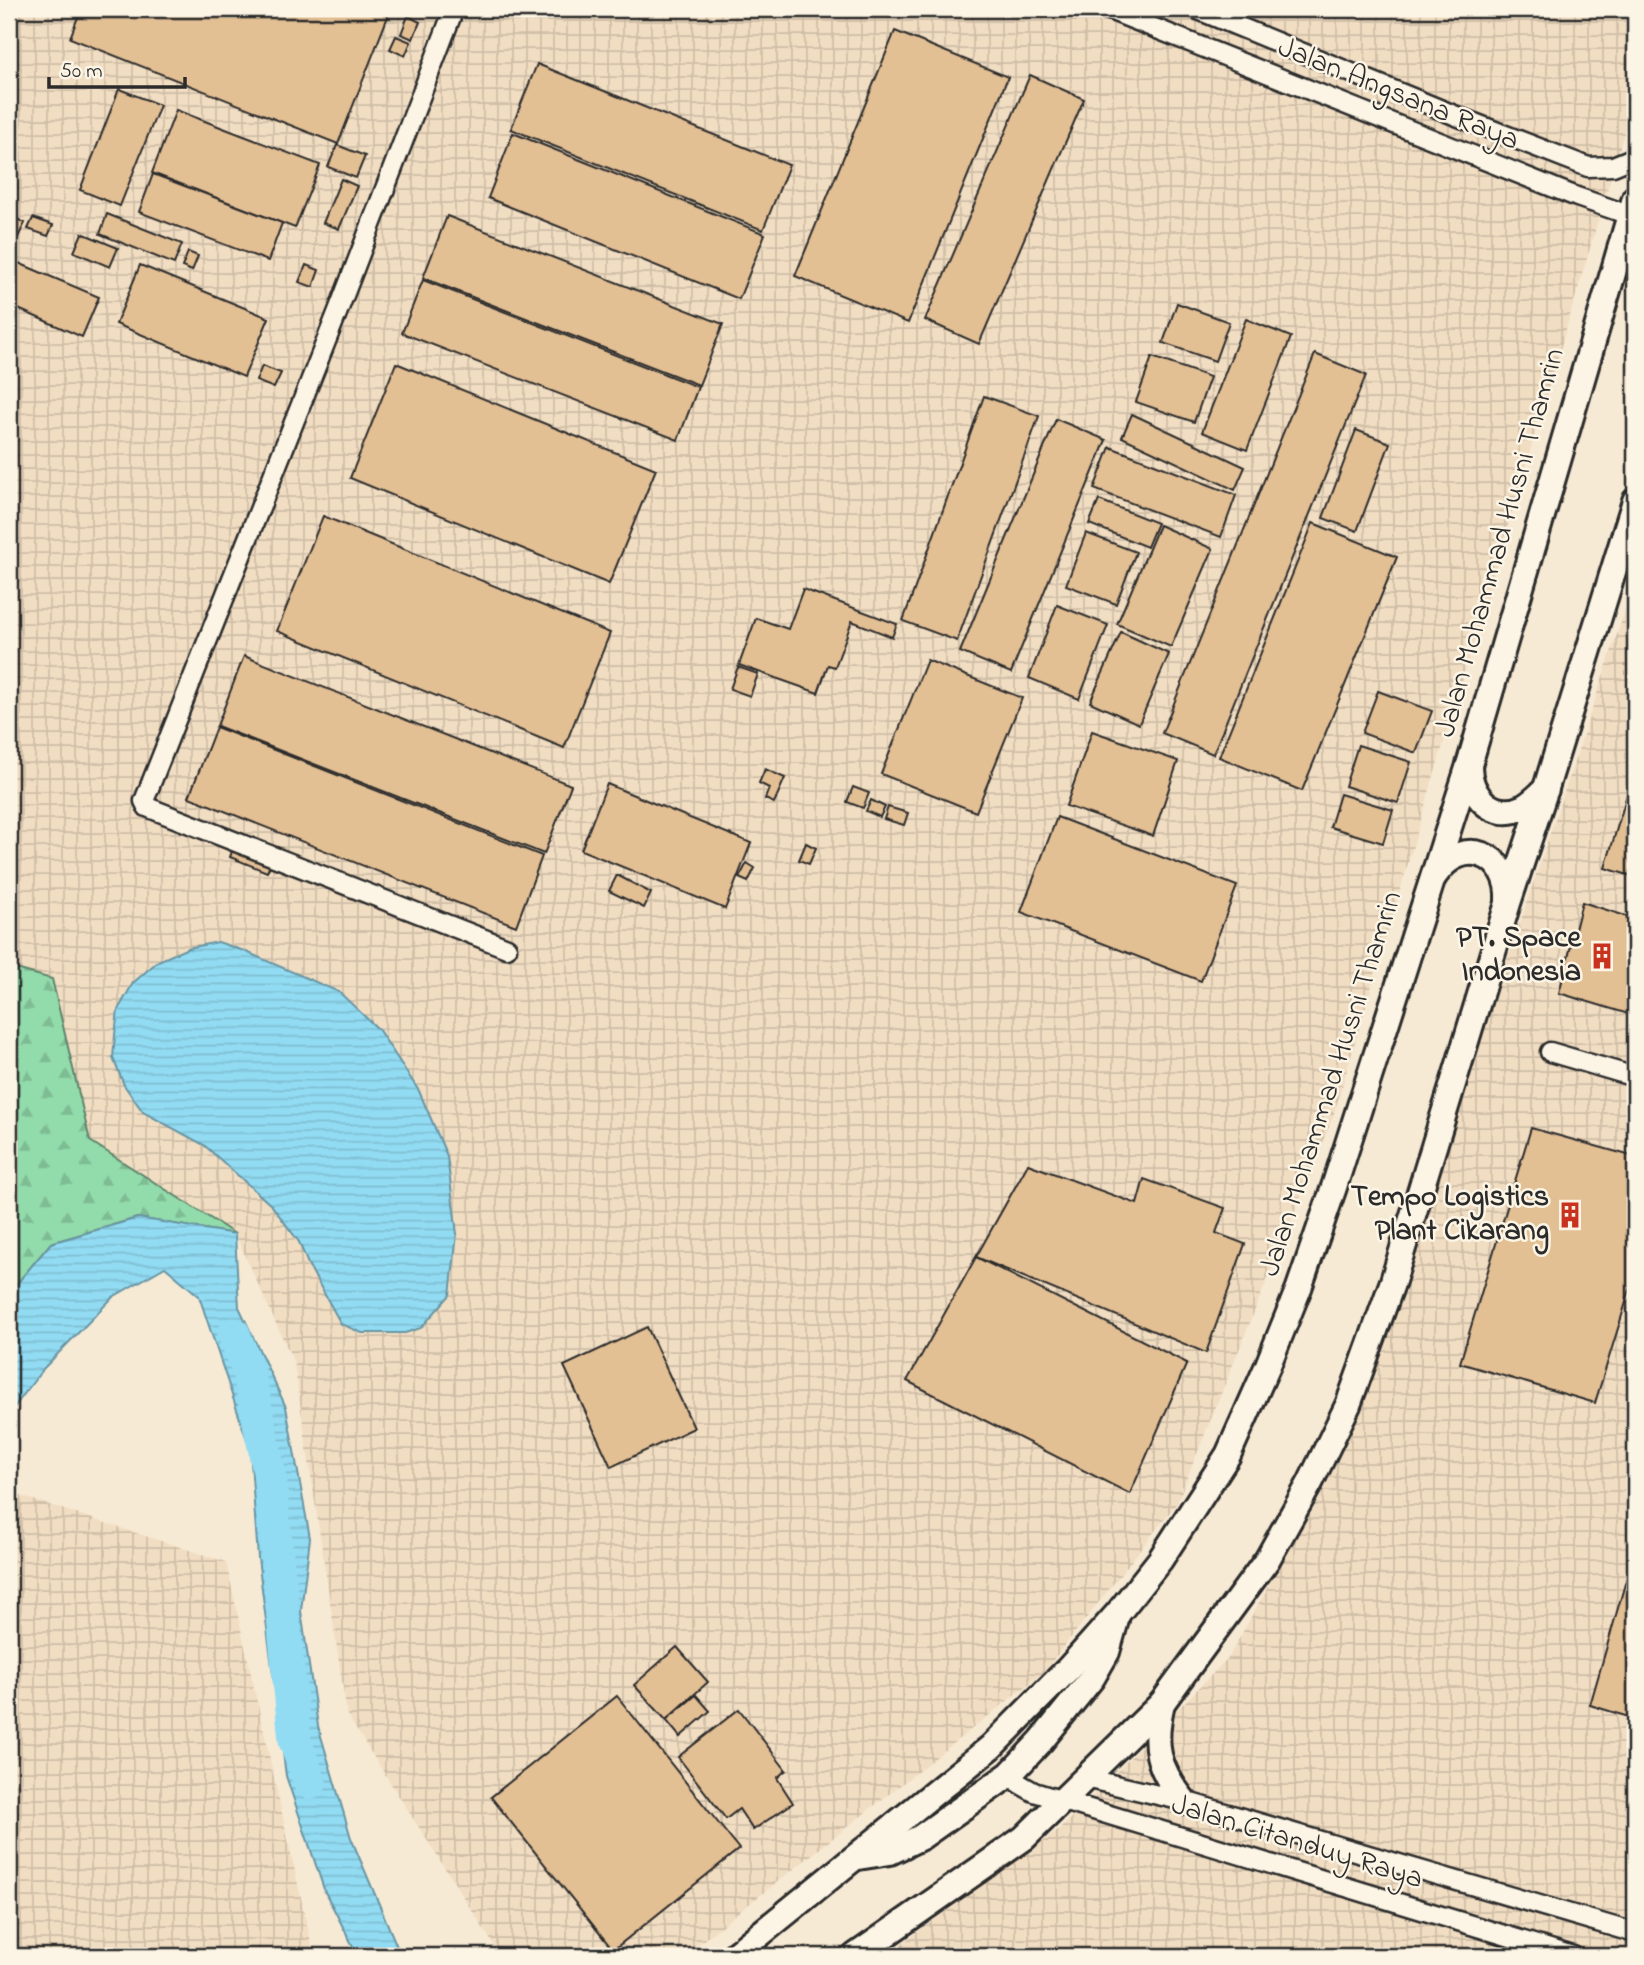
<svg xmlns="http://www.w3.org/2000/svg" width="1644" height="1965" viewBox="0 0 1644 1965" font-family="'Indie Flower',sans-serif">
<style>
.industrial{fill:url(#industrial-grid)}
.forest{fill:url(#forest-firs);stroke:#5e836b;stroke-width:2}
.water{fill:url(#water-rules);stroke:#6995a3;stroke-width:2}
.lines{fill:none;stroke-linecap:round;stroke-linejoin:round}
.river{stroke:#92dcf3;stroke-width:33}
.building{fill:#e3bf94;stroke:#2b2b2b;stroke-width:2}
.street-casing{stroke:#2b2b2b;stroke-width:23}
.secondary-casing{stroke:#2b2b2b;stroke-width:30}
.street{stroke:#fcf5e5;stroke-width:18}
.secondary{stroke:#fcf5e5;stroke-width:24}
.labels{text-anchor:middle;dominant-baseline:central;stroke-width:5;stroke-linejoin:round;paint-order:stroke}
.street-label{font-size:30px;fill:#2b2b2b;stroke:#fcf5e5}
.poi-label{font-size:30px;font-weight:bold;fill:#2b2b2b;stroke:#fcf5e5;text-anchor:end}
</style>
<defs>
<pattern id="industrial-grid" width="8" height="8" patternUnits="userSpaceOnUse" patternTransform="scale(1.75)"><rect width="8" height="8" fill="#f1ddc2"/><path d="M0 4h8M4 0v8" fill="none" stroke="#cfbea7"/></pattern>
<pattern id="forest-firs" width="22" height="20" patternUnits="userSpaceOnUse" patternTransform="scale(1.75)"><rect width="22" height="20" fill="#92dbab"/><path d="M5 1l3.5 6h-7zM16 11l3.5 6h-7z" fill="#7ebc93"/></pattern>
<pattern id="water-rules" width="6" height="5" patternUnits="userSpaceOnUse" patternTransform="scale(1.75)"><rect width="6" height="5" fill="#92dcf3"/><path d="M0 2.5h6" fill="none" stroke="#7ebdd0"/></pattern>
</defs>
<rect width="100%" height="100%" fill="#f7ead5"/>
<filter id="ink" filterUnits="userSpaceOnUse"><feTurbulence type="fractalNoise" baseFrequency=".0143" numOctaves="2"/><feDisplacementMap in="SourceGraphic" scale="14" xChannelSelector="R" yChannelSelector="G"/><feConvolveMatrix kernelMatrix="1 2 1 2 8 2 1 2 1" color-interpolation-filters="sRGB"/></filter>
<g filter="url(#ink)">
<g class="industrial">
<path d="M9,9H1635V96L1333,1117L1177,1503L1043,1673L683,1956H501L347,1715L294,1363L235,1234L90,1141L52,979L9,967Z"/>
<path d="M1635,581V1956H884L1059,1830L1229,1657L1335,1465L1399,1299L1472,1065Z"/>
<path d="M9,1492L226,1562L314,1956H9Z"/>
</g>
<path class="forest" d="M9,967L52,979L90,1141L235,1234L137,1218L51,1243L9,1293Z"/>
<g class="water">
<path d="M218,942L244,951L339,992L378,1029L419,1091L447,1156L457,1234L450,1295L421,1328L405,1333H362L341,1324L308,1264L299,1242L272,1206L204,1145L143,1112L124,1085L113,1058L115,1035L118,1010L133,983L158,961L188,948Z"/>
<path d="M138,1218L235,1234L239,1307L286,1407L310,1538L301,1611L318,1726L351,1838L401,1956H358L325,1892L286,1776L258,1558L250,1449L199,1296L165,1267L113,1297L43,1369L9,1414V1293L51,1243Z"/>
</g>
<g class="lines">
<path class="river" d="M234,1334L248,1370L269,1471L295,1741L310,1783"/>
</g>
<g class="building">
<path d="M81,9H384L390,11L338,144L70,38Z"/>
<path d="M408,16L420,22L413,39L401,34Z"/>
<path d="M895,31L1008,77L908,323L795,276Z"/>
<path d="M396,36L411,42L405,56L390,49Z"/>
<path d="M537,64L789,165L763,230L511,129Z"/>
<path d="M1030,75L1084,99L979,344L925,320Z"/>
<path d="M119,89L160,105L120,206L80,190Z"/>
<path d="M176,110L320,165L295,228L152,173Z"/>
<path d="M513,133L765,234L739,299L488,198Z"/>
<path d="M337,145L365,156L356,178L328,167Z"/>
<path d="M153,174L282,223L268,261L139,212Z"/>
<path d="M341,179L357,186L339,229L323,223Z"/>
<path d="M9,182L17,184L12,202L9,201Z"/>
<path d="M107,214L182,244L174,264L100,234Z"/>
<path d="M9,215L25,223L18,237L9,232Z"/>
<path d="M447,216L723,324L699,385L423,278Z"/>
<path d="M33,218L53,225L48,236L28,229Z"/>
<path d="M82,233L118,248L110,267L74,252Z"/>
<path d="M9,234L18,237L9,258Z"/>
<path d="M188,252L198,256L192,271L182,267Z"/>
<path d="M9,259L99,297L82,337L9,305Z"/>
<path d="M140,265L269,318L244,377L116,324Z"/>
<path d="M306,265L319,270L313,287L299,282Z"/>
<path d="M423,280L698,387L678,440L402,333Z"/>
<path d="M1177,303L1229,322L1215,361L1163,343Z"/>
<path d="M1246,319L1291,337L1247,450L1202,432Z"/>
<path d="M1315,354L1366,375L1213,754L1162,733Z"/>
<path d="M1152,357L1210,377L1194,422L1136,402Z"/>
<path d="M396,363L656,469L609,584L350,478Z"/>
<path d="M262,366L281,373L274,388L256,381Z"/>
<path d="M984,396L1039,416L957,641L903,621Z"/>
<path d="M1132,414L1245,467L1235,490L1122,437Z"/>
<path d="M1056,419L1106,440L1011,673L960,652Z"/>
<path d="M1356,430L1390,443L1357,531L1323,518Z"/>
<path d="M1110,447L1236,495L1221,537L1094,489Z"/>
<path d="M1099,500L1157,523L1147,547L1089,524Z"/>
<path d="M323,516L610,633L564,748L277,631Z"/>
<path d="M1313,523L1397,557L1302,791L1219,757Z"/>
<path d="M1159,525L1213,549L1171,647L1117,624Z"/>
<path d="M1086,533L1136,552L1116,604L1066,585Z"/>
<path d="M803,589L897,624L892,637L852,621L835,667L828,665L818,693L739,665L756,618L788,629Z"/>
<path d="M1057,605L1108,625L1079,699L1029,678Z"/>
<path d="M1121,632L1169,654L1139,724L1090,702Z"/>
<path d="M244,656L571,785L544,854L217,726Z"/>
<path d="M927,660L1022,698L976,812L881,774Z"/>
<path d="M738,667L758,674L750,696L730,689Z"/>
<path d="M1378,691L1432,711L1416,753L1362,733Z"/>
<path d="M216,727L542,856L516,926L189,797Z"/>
<path d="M1092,731L1178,761L1153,836L1066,806Z"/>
<path d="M1358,745L1411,762L1398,803L1345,786Z"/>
<path d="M1635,768V877L1605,868Z"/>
<path d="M765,769L785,778L774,803L765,799L769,788L759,783Z"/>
<path d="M607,784L751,843L725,909L581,850Z"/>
<path d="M853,787L869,793L863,808L847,802Z"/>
<path d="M1340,794L1393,810L1383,843L1330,827Z"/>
<path d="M871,800L885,807L880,817L866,811Z"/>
<path d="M888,807L908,813L904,825L884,819Z"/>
<path d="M1057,817L1237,886L1201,981L1021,912Z"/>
<path d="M806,843L816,848L809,864L799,860Z"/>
<path d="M234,846L272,861L267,872L230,857Z"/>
<path d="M747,863L755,868L748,882L739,878Z"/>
<path d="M617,875L651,893L644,908L609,891Z"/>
<path d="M1582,902L1635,919V1016L1559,993Z"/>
<path d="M1531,1128L1635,1157V1273L1595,1403L1460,1363Z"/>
<path d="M1028,1164L1137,1204L1144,1179L1225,1208L1216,1233L1245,1244L1206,1353L976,1257Z"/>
<path d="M976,1257L1187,1363L1130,1494L907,1381Z"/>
<path d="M647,1327L694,1428L611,1467L564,1366Z"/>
<path d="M1635,1549V1719L1590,1705Z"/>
<path d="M677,1647L708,1682L666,1720L634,1685Z"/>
<path d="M696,1695L710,1711L680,1737L666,1720Z"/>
<path d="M617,1696L739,1849L613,1950L491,1797Z"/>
<path d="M739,1709L786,1770L777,1778L793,1803L753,1830L739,1809L726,1819L678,1757Z"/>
</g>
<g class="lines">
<g class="street-casing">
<g id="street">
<path d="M454,9L338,311L144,801L147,807L507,948"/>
<path d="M1107,9L1577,197L1629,215"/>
<path d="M1196,9L1454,115L1588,167L1613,166L1635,157"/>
<path d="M1550,1052L1635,1077"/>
<path d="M1010,1774L1020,1784L1034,1792L1573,1956"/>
<path d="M1085,1778L1184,1801L1635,1933"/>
</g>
</g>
<g class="secondary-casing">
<g id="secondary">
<path d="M1469,765C1469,795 1492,822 1524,807C1533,802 1539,795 1546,789"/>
<path d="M1435,875C1462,834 1511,854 1508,901"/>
<path d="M1162,1703C1152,1745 1157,1768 1184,1801"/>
<path d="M858,1857L890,1852L921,1837L1010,1774L1041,1741L1092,1678L1107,1652L1116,1620"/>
<path d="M733,1956L991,1747L1069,1668L1118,1613L1160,1560L1228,1455L1268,1365L1299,1288L1334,1187L1469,765L1635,198"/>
<path d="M855,1956L1024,1838L1162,1703L1267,1560L1310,1483L1348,1405L1393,1281L1508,903L1546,788L1635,501"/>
</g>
</g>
<use href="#street" class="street"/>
<use href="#secondary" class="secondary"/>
</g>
</g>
<defs>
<g id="building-bare" transform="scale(2.1)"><path d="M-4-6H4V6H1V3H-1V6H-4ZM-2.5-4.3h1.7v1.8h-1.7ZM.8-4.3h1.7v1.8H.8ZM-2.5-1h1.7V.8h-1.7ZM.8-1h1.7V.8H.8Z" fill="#c8321e" stroke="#fcf5e5" stroke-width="2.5" paint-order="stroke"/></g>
</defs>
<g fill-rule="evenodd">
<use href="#building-bare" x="1602" y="956"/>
<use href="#building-bare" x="1570" y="1215"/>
</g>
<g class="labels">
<g class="street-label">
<text transform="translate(1398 95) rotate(22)">Jalan Angsana Raya</text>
<text transform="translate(1501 543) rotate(-74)">Jalan Mohammad Husni Thamrin</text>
<text transform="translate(1332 1084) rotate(-72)">Jalan Mohammad Husni Thamrin</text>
<text transform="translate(1297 1843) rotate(17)">Jalan Citanduy Raya</text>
</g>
<g class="poi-label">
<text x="1581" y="939">PT. Space<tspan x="1581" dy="34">Indonesia</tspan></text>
<text x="1549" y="1198">Tempo Logistics<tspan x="1549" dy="34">Plant Cikarang</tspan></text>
</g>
</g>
<rect width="1644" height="1965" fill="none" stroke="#fcf5e5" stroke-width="35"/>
<rect x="18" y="18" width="1609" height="1930" fill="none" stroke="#2b2b2b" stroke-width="2.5" filter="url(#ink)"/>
<path d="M49 77v10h136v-10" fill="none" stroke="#2b2b2b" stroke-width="3.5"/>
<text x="60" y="77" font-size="21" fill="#2b2b2b" stroke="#fcf5e5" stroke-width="5" paint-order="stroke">50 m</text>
</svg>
